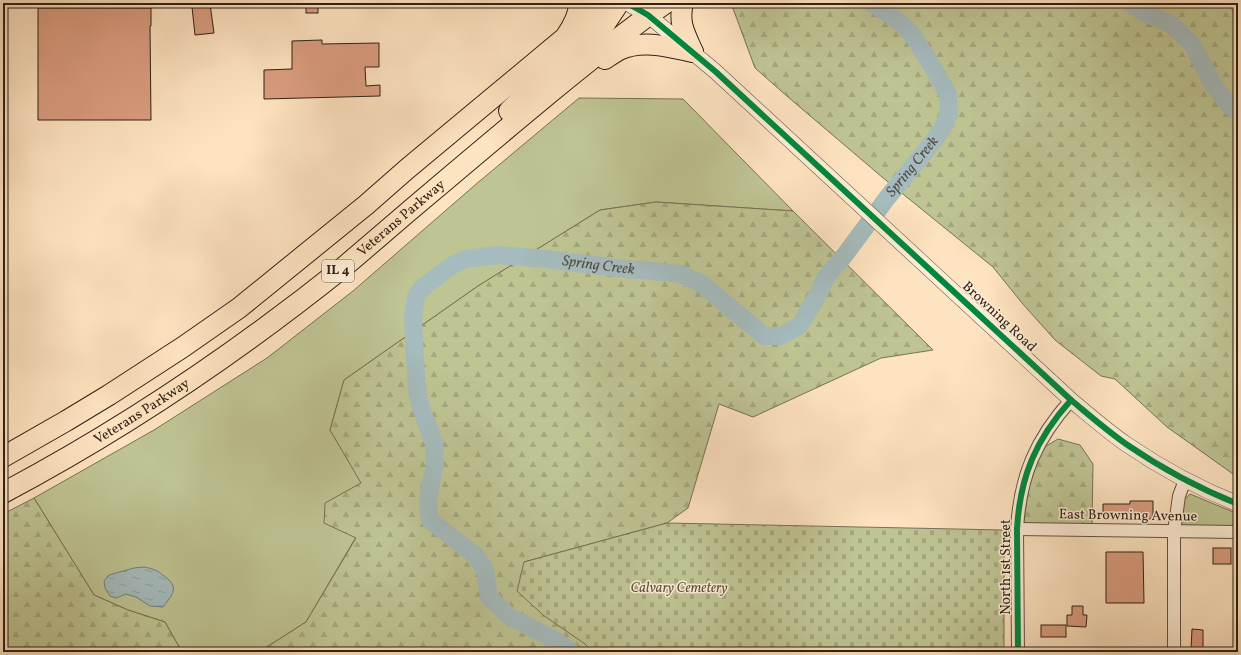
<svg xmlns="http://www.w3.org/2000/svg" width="1241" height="655" viewBox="0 0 1241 655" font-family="Vollkorn,serif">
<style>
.grass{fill:#bfc493;stroke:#767254}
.forest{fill:url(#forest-firs);stroke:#767254}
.cemetery{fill:url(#cemetery-stones);stroke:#767254}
.water{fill:url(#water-ripples);stroke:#757d7a}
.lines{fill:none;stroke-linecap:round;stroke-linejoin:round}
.river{stroke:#a5bbbd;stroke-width:18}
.building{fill:#db9d80;stroke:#2e2115}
.minor-casing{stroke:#625240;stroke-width:14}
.tertiary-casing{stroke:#625240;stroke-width:16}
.trunk-casing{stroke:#2e2115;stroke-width:22}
.minor{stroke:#feedd6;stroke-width:12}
.tertiary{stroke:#feedd6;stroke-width:15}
.trunk{stroke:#fee3c0;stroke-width:20}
.cycleway-casing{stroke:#feedd6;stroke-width:8}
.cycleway{stroke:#00873e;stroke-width:6}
.labels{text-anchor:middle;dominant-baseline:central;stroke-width:3;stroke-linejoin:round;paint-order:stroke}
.shield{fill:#feedd6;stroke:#6c5e4f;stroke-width:1}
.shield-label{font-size:13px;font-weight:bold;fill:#2e2115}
.street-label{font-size:14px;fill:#2e2115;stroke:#feedd6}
.park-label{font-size:14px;font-style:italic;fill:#5a523b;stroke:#feedd6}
.water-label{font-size:15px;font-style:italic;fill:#524f47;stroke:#feedd6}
</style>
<defs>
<pattern id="forest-firs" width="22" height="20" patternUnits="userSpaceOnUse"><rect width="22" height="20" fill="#bfc493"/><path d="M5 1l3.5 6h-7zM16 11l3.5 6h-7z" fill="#a4a87e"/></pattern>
<pattern id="cemetery-stones" width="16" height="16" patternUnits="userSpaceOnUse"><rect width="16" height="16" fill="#bfc493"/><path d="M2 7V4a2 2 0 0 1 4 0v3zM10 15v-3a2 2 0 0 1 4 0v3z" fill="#a4a87e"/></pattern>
<pattern id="water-ripples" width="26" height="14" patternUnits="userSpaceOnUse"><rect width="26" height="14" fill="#a5bbbd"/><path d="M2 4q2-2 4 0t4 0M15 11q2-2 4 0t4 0" fill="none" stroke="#8ea0a2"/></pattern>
</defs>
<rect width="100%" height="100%" fill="#fee3c0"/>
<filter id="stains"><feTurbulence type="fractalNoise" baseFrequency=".005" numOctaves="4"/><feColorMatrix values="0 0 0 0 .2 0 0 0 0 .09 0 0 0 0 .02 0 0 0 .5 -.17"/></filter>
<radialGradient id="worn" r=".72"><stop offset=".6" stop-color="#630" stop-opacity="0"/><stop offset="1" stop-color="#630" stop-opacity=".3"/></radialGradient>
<g class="grass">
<path d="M579,98L683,99L793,211L656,202L600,210L478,286L344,380L330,430L362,483L326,503L356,537L306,622L259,652H182L165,622L128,610L94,595L34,498L154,430L267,358L353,291L475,185Z"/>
<path d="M1190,494L1238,514V527L1180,526L1183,501Z"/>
</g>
<g class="forest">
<path d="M731,3H1226L1238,16V476L1233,474L1167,427L1115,379L1101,376L1055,340L1022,303L993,267L882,177L788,97L755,68Z"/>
<path d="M656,202L793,211L933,350L881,358L753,417L719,404L688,508L667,523L524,562L585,644L593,652H259L306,622L356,538L324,523L325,503L361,483L330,430L344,380L478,286L600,210Z"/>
<path d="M1058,439L1080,445L1093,464L1092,526L1024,524L1028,487L1037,461L1046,446Z"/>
<path d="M34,498L94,595L128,610L165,622L182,652H3V514Z"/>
</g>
<path class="cemetery" d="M667,523L1004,530V652H593L585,644L543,615L517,591L524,562Z"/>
<path class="water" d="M144,567C154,569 157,570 164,576C180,587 173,594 163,607L150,606L136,597L126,594L116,598L110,596L105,588L104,581L109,575L134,568Z"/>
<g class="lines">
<g class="river">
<path d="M1130,3L1145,13L1171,24L1192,44L1214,86L1230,106L1238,111"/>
<path id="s1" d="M571,652L557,641L510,617L489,597L485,570L476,556L430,520L428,505L430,487L435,466L434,443L421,408L417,390L414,341L413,317L416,297L422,288L451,266L465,259L498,255L546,259L625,269L653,271L680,274L702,284L764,336H781L800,325L818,294L826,277L844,256L887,198L932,143L942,129L949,114L948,94L929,61L911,33L896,19L871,3"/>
</g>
</g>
<g class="building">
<path d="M197,3H205V5L210,4L214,33L195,35L192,7L197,6Z"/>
<rect x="306" y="4" width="12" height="9"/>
<path d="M38,8H151V26H150L151,120H38Z"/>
<path d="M322,40V44L379,43V67H365L366,86L380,85V96L264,99V70L292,69V41Z"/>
<path d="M1130,501H1153V519H1130V516L1103,515V504H1130Z"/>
<rect x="1213" y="548" width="18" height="16"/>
<path d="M1106,552H1143L1144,603H1106Z"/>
<path d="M1072,606H1083V615H1087L1086,627L1067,626V615H1072Z"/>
<rect x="1041" y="625" width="25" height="12"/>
<path d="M1192,629L1203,630V649H1191Z"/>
</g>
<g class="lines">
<g class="minor-casing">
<g id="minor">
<path d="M1017,529L1238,532"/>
<path d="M1018,652L1017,529C1020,476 1036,439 1071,400"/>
<path d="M1174,652V532L1179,496L1185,480"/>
</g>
</g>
<g class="tertiary-casing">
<path id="tertiary" d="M627,3L648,15L716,72L1071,400C1089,415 1106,430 1126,444C1161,468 1198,488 1238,504"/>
</g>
<g class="trunk-casing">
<g id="trunk">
<path d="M683,3C678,23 685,34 693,52"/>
<path d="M566,36C573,26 579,15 579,3"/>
<path d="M605,59C609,56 614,53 619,50C642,39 670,47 693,52"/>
<path d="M509,111L539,82L603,27L617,6"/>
<path d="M3,457L66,421L109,395L183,347L239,308L366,205L407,169L562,40L612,3"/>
<path id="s2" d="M3,493C124,429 238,352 345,266C366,248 387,230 408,212C453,174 499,135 545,97C584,65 624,32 666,3"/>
</g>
</g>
<use href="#minor" class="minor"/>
<use href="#tertiary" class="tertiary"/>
<use href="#trunk" class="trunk"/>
<g class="cycleway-casing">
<g id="cycleway">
<path d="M627,3L648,15L716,72L1071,400C1089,415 1106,430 1126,444C1161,468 1198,488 1238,504"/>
<path d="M1018,652L1017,529C1020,476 1036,439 1071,400"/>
</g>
</g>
<use href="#cycleway" class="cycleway"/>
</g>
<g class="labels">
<rect class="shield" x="322" y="260" width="32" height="22" rx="3"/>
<g class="shield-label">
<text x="338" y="271">IL 4</text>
</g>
<g class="street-label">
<text stroke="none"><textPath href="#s2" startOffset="485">Veterans Parkway</textPath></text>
<text transform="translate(999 317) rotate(43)">Browning Road</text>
<text stroke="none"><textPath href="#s2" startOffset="161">Veterans Parkway</textPath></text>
<text transform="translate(1128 516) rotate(1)">East Browning Avenue</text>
<text transform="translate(1006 567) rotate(-90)">North 1st Street</text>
</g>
<g class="park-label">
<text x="679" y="588">Calvary Cemetery</text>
</g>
<g class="water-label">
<text stroke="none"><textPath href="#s1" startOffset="1047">Spring Creek</textPath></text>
<text stroke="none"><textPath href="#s1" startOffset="626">Spring Creek</textPath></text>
</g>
</g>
<rect width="1241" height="655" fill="none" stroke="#fee3c0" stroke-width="16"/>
<rect x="4" y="4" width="1233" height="647" fill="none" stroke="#2e2115" stroke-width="2"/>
<rect x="8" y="8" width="1225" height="639" fill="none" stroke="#2e2115"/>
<rect width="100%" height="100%" filter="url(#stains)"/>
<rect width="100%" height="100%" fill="url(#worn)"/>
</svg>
